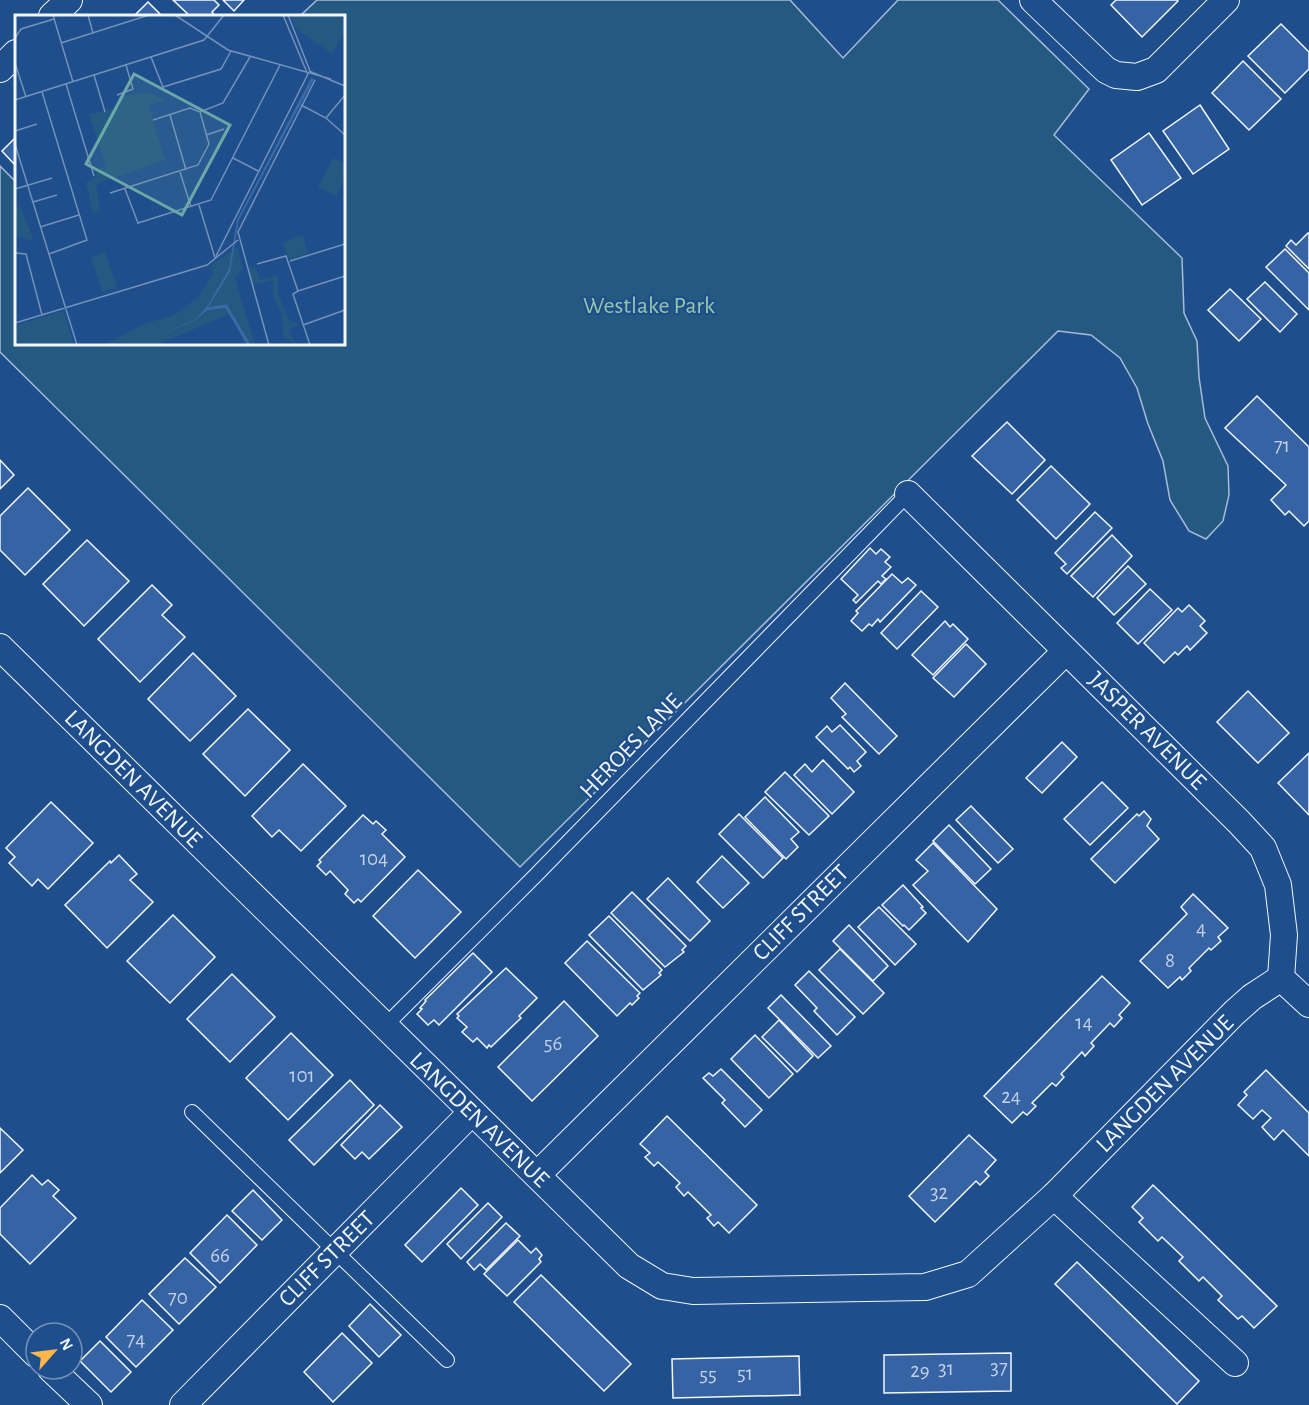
<svg xmlns="http://www.w3.org/2000/svg" width="1309" height="1405" viewBox="0 0 1309 1405" font-family="'Alegreya Sans',sans-serif">
<style>
.green{fill:#245a82;stroke:#a8bbd7;stroke-width:1.5}
.building{fill:#3563a3;stroke:#f2f6ff;stroke-width:1.5}
.lines{fill:none;stroke-linecap:round;stroke-linejoin:round}
.service-casing{stroke:#f2f6ff;stroke-width:16}
.minor-casing{stroke:#f2f6ff;stroke-width:28}
.service{stroke:#1f4e8c;stroke-width:14}
.minor{stroke:#1f4e8c;stroke-width:26}
.labels{text-anchor:middle;dominant-baseline:central;stroke-width:4.5;stroke-linejoin:round;paint-order:stroke}
.number-label{font-size:21px;fill:#c3d1e8}
.park-label{font-size:24px;fill:#97c8a6;stroke:#1f4e8c}
.street-label{font-size:24px;fill:#f2f6ff;stroke:#1f4e8c}
.inset-river{fill:none;stroke:#3b69a3;stroke-width:3}
.inset-road{fill:none;stroke:#7391ba;stroke-width:1.5}
.view{fill:#6aa9a8;fill-opacity:0.15;stroke:#6aa9a8;stroke-width:3}
.inset-edge{fill:none;stroke:#f2f6ff;stroke-width:3}
</style>
<rect width="100%" height="100%" fill="#1f4e8c"/>
<path class="green" d="M317,0H790L843,58L898,0H998L1089,89L1054,135L1182,258L1184,313L1197,341L1199,377L1205,418L1228,466L1229,495L1223,521L1206,539L1189,531L1170,500L1163,461L1148,424L1137,388L1120,358L1091,335L1058,331L520,867L0,352V166L16,182V344H344V16H300Z"/>
<g class="building">
<path d="M173,0H214L219,5L212,12L215,16H190Z"/>
<path d="M223,0H244L234,11Z"/>
<path d="M1116,0H1177L1178,1L1142,37L1111,5Z"/>
<path d="M148,2L162,16H134Z"/>
<path d="M1281,24L1309,52V69L1285,93L1248,56Z"/>
<path d="M1243,61L1281,99L1249,130L1212,93Z"/>
<path d="M1200,105L1229,149L1193,174L1163,131Z"/>
<path d="M1149,133L1181,178L1142,205L1111,160Z"/>
<path d="M16,137V166L2,151Z"/>
<path d="M1308,233H1309V269L1286,246L1291,240L1296,245Z"/>
<path d="M1285,249L1309,273V310L1266,267Z"/>
<path d="M1265,282L1297,314L1280,332L1247,299Z"/>
<path d="M1230,289L1261,319L1239,341L1208,310Z"/>
<path d="M1257,396L1309,447V521L1304,526L1289,511L1285,515L1271,500L1286,485L1225,428Z"/>
<path d="M1007,422L1045,460L1012,494L972,456Z"/>
<path d="M0,460L14,475L0,489Z"/>
<path d="M1051,466L1090,504L1056,539L1017,500Z"/>
<path d="M28,488L70,530L25,575L0,550V516Z"/>
<path d="M1095,512L1112,528L1067,574L1061,568L1066,564L1055,553Z"/>
<path d="M1112,535L1132,556L1093,597L1071,576Z"/>
<path d="M87,540L129,581L84,626L43,584Z"/>
<path d="M870,548L876,554L881,549L890,557L885,562L891,567L882,576L886,579L881,584L878,581L856,603L853,600L858,595L841,579Z"/>
<path d="M1128,566L1146,584L1114,615L1097,598Z"/>
<path d="M892,574L902,583L908,578L916,585L880,622L878,619L872,626L869,624L862,631L851,621L858,613L856,611Z"/>
<path d="M152,585L172,605L162,615L185,637L140,682L98,639Z"/>
<path d="M1150,589L1172,610L1138,644L1117,623Z"/>
<path d="M921,591L938,607L897,649L881,633Z"/>
<path d="M1189,605L1205,621L1200,626L1207,633L1190,650L1187,646L1178,655L1175,652L1164,663L1144,643L1178,608L1182,612Z"/>
<path d="M945,621L950,627L953,624L968,639L933,675L912,655Z"/>
<path d="M966,644L986,664L954,697L933,678Z"/>
<path d="M193,653L236,696L190,741L148,699Z"/>
<path d="M845,683L897,736L879,754L842,717L846,714L831,698Z"/>
<path d="M1248,691L1289,733L1258,763L1217,722Z"/>
<path d="M248,709L290,750L245,796L203,754Z"/>
<path d="M840,725L866,752L857,761L861,766L854,772L850,767L848,769L816,737L827,726L832,732Z"/>
<path d="M1062,742L1077,757L1042,793L1026,778Z"/>
<path d="M1309,753V815L1278,783Z"/>
<path d="M823,760L854,792L832,814L794,775L805,764L812,772Z"/>
<path d="M303,764L346,806L301,851L279,830L272,837L252,816Z"/>
<path d="M785,772L829,816L809,835L765,792Z"/>
<path d="M1102,782L1128,808L1090,845L1064,819Z"/>
<path d="M765,797L799,832L791,839L798,847L786,859L745,817Z"/>
<path d="M51,802L93,843L48,889L38,879L32,886L9,863L15,857L6,848Z"/>
<path d="M971,806L1013,849L998,863L956,820Z"/>
<path d="M1144,811L1151,819L1147,826L1159,839L1115,883L1091,859L1137,814L1139,816Z"/>
<path d="M739,814L783,858L763,878L719,834Z"/>
<path d="M363,815L373,824L376,821L386,830L382,834L405,857L361,902L358,899L354,903L345,894L348,890L330,871L326,875L317,866L321,862L319,860Z"/>
<path d="M949,825L991,869L975,884L933,841Z"/>
<path d="M933,843L997,909L968,942L913,885L928,871L916,860Z"/>
<path d="M119,855L137,874L130,880L153,902L107,948L65,905L110,861L111,863Z"/>
<path d="M722,856L749,883L723,908L697,882Z"/>
<path d="M418,870L461,912L415,958L373,916Z"/>
<path d="M668,878L710,921L690,941L647,899Z"/>
<path d="M903,885L923,907L921,908L926,913L909,930L904,925L903,926L882,905Z"/>
<path d="M632,892L686,946L682,950L684,952L665,967L611,913Z"/>
<path d="M1193,894L1228,928L1218,937L1221,941L1211,950L1209,948L1189,968L1191,971L1182,980L1180,977L1168,988L1140,961L1187,914L1181,907Z"/>
<path d="M879,907L916,944L895,965L858,927Z"/>
<path d="M173,915L215,957L170,1003L127,961Z"/>
<path d="M609,916L662,970L659,973L661,975L643,990L589,935Z"/>
<path d="M849,925L888,966L873,981L833,941Z"/>
<path d="M587,941L640,993L637,996L639,998L632,1005L630,1003L617,1016L565,963Z"/>
<path d="M840,949L884,993L863,1014L819,970Z"/>
<path d="M473,953L492,972L439,1025L434,1020L428,1025L417,1014L422,1009L420,1008L426,1001L425,1000Z"/>
<path d="M506,968L537,998L519,1016L521,1018L491,1047L489,1045L487,1048L477,1038L473,1042L462,1032L467,1027L457,1018L459,1016L457,1014Z"/>
<path d="M809,971L855,1017L837,1035L814,1011L817,1008L795,985Z"/>
<path d="M232,974L275,1017L230,1062L187,1019Z"/>
<path d="M1102,976L1130,1003L1119,1015L1122,1018L1114,1027L1110,1023L1091,1043L1094,1046L1085,1056L1082,1052L1061,1074L1064,1077L1056,1086L1052,1083L1032,1103L1036,1106L1027,1115L1023,1112L1012,1123L984,1096Z"/>
<path d="M781,995L831,1046L818,1058L768,1008Z"/>
<path d="M564,1001L598,1036L532,1101L498,1067Z"/>
<path d="M779,1020L813,1056L797,1072L762,1037Z"/>
<path d="M291,1033L333,1075L288,1120L246,1078Z"/>
<path d="M755,1035L793,1074L769,1098L731,1059Z"/>
<path d="M721,1069L762,1110L745,1127L722,1103L725,1100L703,1078L709,1073L713,1076Z"/>
<path d="M1266,1070L1309,1113V1156L1283,1130L1274,1140L1262,1127L1271,1118L1262,1110L1253,1119L1238,1105L1247,1095L1244,1092Z"/>
<path d="M350,1080L374,1105L314,1165L289,1140Z"/>
<path d="M380,1105L402,1127L369,1159L362,1152L355,1159L341,1145Z"/>
<path d="M667,1116L757,1205L729,1233L718,1222L714,1226L707,1218L711,1215L688,1192L684,1196L676,1187L680,1183L658,1162L654,1166L645,1157L650,1153L640,1144Z"/>
<path d="M0,1128L23,1150L0,1173Z"/>
<path d="M969,1135L996,1160L985,1172L989,1176L980,1185L976,1181L935,1222L909,1196Z"/>
<path d="M32,1175L42,1185L48,1180L59,1190L53,1196L76,1218L30,1264L0,1234V1208Z"/>
<path d="M1153,1185L1277,1306L1254,1328L1242,1316L1238,1319L1218,1300L1222,1296L1203,1277L1199,1281L1179,1261L1183,1257L1162,1237L1158,1241L1139,1222L1143,1218L1132,1207Z"/>
<path d="M461,1188L478,1205L422,1262L405,1245Z"/>
<path d="M253,1190L282,1220L262,1240L232,1211Z"/>
<path d="M488,1203L502,1217L461,1259L447,1244Z"/>
<path d="M227,1215L257,1245L220,1283L190,1253Z"/>
<path d="M506,1223L520,1236L486,1270L480,1264L474,1270L467,1262Z"/>
<path d="M518,1240L531,1253L536,1248L542,1255L539,1259L541,1262L507,1296L484,1274Z"/>
<path d="M185,1258L216,1287L179,1324L149,1294Z"/>
<path d="M1077,1262L1199,1381L1177,1404L1055,1284Z"/>
<path d="M541,1275L631,1364L604,1391L514,1302Z"/>
<path d="M142,1300L173,1330L136,1367L106,1337Z"/>
<path d="M370,1304L401,1335L379,1357L349,1326Z"/>
<path d="M342,1333L372,1363L333,1402L304,1372Z"/>
<path d="M100,1341L131,1372L111,1392L80,1361Z"/>
<path d="M1011,1353V1391L884,1393V1355Z"/>
<path d="M799,1356L800,1395L673,1398L672,1359Z"/>
</g>
<g class="lines">
<g class="service-casing">
<g id="service">
<path d="M384,1027L536,875L908,494"/>
<path d="M192,1112L447,1360"/>
</g>
</g>
<g class="minor-casing">
<g id="minor">
<path d="M1033,0L1106,70L1116,75L1137,77L1156,70L1226,0"/>
<path d="M52,16L69,0"/>
<path d="M0,69L16,53"/>
<path d="M908,494L1239,822L1263,848L1278,885L1284,935L1281,978"/>
<path d="M0,647L629,1266L662,1286L693,1291L925,1287L968,1274L1054,1196L1234,1013L1252,997L1281,978"/>
<path d="M1281,978L1309,1004"/>
<path d="M537,1175L1066,651"/>
<path d="M1054,1196L1235,1363"/>
<path d="M0,1318L36,1354"/>
<path d="M51,1369L89,1405"/>
<path d="M183,1405L471,1113"/>
</g>
</g>
<use href="#service" class="service"/>
<use href="#minor" class="minor"/>
</g>
<g class="labels">
<g class="number-label">
<text x="1282" y="445">71</text>
<text x="374" y="858">104</text>
<text x="1201" y="928">4</text>
<text x="1170" y="960">8</text>
<text x="1084" y="1022">14</text>
<text x="553" y="1043">56</text>
<text x="302" y="1075">101</text>
<text x="1011" y="1096">24</text>
<text x="939" y="1192">32</text>
<text x="220" y="1255">66</text>
<text x="178" y="1297">70</text>
<text x="136" y="1339">74</text>
<text x="999" y="1367">37</text>
<text x="946" y="1368">31</text>
<text x="920" y="1370">29</text>
<text x="745" y="1373">51</text>
<text x="708" y="1374">55</text>
</g>
<g class="park-label">
<text x="649" y="306">Westlake Park</text>
</g>
<g class="street-label">
<text transform="translate(1147 731) rotate(45)">JASPER AVENUE</text>
<text transform="translate(631 746) rotate(-46)">HEROES LANE</text>
<text transform="translate(133 779) rotate(45)">LANGDEN AVENUE</text>
<text transform="translate(801 913) rotate(-45)">CLIFF STREET</text>
<text transform="translate(1165 1084) rotate(-45)">LANGDEN AVENUE</text>
<text transform="translate(479 1120) rotate(44)">LANGDEN AVENUE</text>
<text transform="translate(327 1259) rotate(-45)">CLIFF STREET</text>
</g>
</g>
<g transform="translate(15 15)">
<rect width="330" height="330" fill="#1f4e8c"/>
<path d="M275,0H330V19L316,38L281,14ZM132,77L152,86L133,89L150,145L81,169L85,196L78,199L71,168L80,162L81,155L91,152L74,99L106,93L102,82ZM318,143L330,149V163L321,181L303,172ZM5,191L19,226L0,221V193ZM288,220L293,238L275,245L267,228ZM222,232L228,254L220,263L240,330H231L215,299L141,330H90L126,310L161,299L184,281L198,258L195,251ZM90,237L102,272L87,277L76,242ZM240,251L245,265L263,260V279L274,306L285,309L273,315L281,330L268,320L267,298L258,283V265L238,270L233,253ZM48,296L59,330H0V310Z" fill="#245a82"/>
<path d="M296,63L299,64L224,205L215,257L190,297L179,306L120,330L180,305L193,290L214,254L222,205Z" fill="#3b69a3"/>
<path class="inset-river" d="M191,294L211,291L234,330"/>
<path class="inset-road" d="M38,0L58,67M73,0L78,18M160,0L213,35L316,64M268,0L293,60M273,0L295,56M0,23L6,14L39,4M46,28L134,0M136,42L148,72L206,54L216,36M0,48L11,82M294,56L330,71M79,60L90,97M51,69L79,161M27,77L72,225L34,239M102,80L118,74L111,50M0,85L189,25L209,0M286,90L311,103L330,120M155,100L171,155M311,103L330,80M138,105L175,93L185,97L208,88L235,42M0,116L22,109M191,120L209,114M0,129L62,330M218,143L243,156M165,157L176,192M0,174L37,163M110,174L123,208L196,185L265,50M95,178L183,150L194,129L185,97M18,187L42,180M184,190L200,243M25,212L64,200M0,238L11,239L27,300M201,241L293,59M275,246L330,229M242,249L271,241L283,276M283,276L278,279L295,330M283,276L330,261M0,308L192,250L223,225M288,310L330,295M254,330L223,217L300,65"/>
<path class="view" d="M119,59L215,110L167,200L71,149Z"/>
<rect width="330" height="330" class="inset-edge"/>
</g>
<g transform="translate(54 1351) rotate(62)"><circle r="28" fill="#1f4e8c" stroke="#7391ba" stroke-width="1.5"/>
<path d="M0-4.5L10 22L0 15L-10 22Z" fill="#ffb74d"/>
<text y="-9" font-size="16" font-weight="bold" text-anchor="middle" fill="#f2f6ff">N</text>
</g>
</svg>
